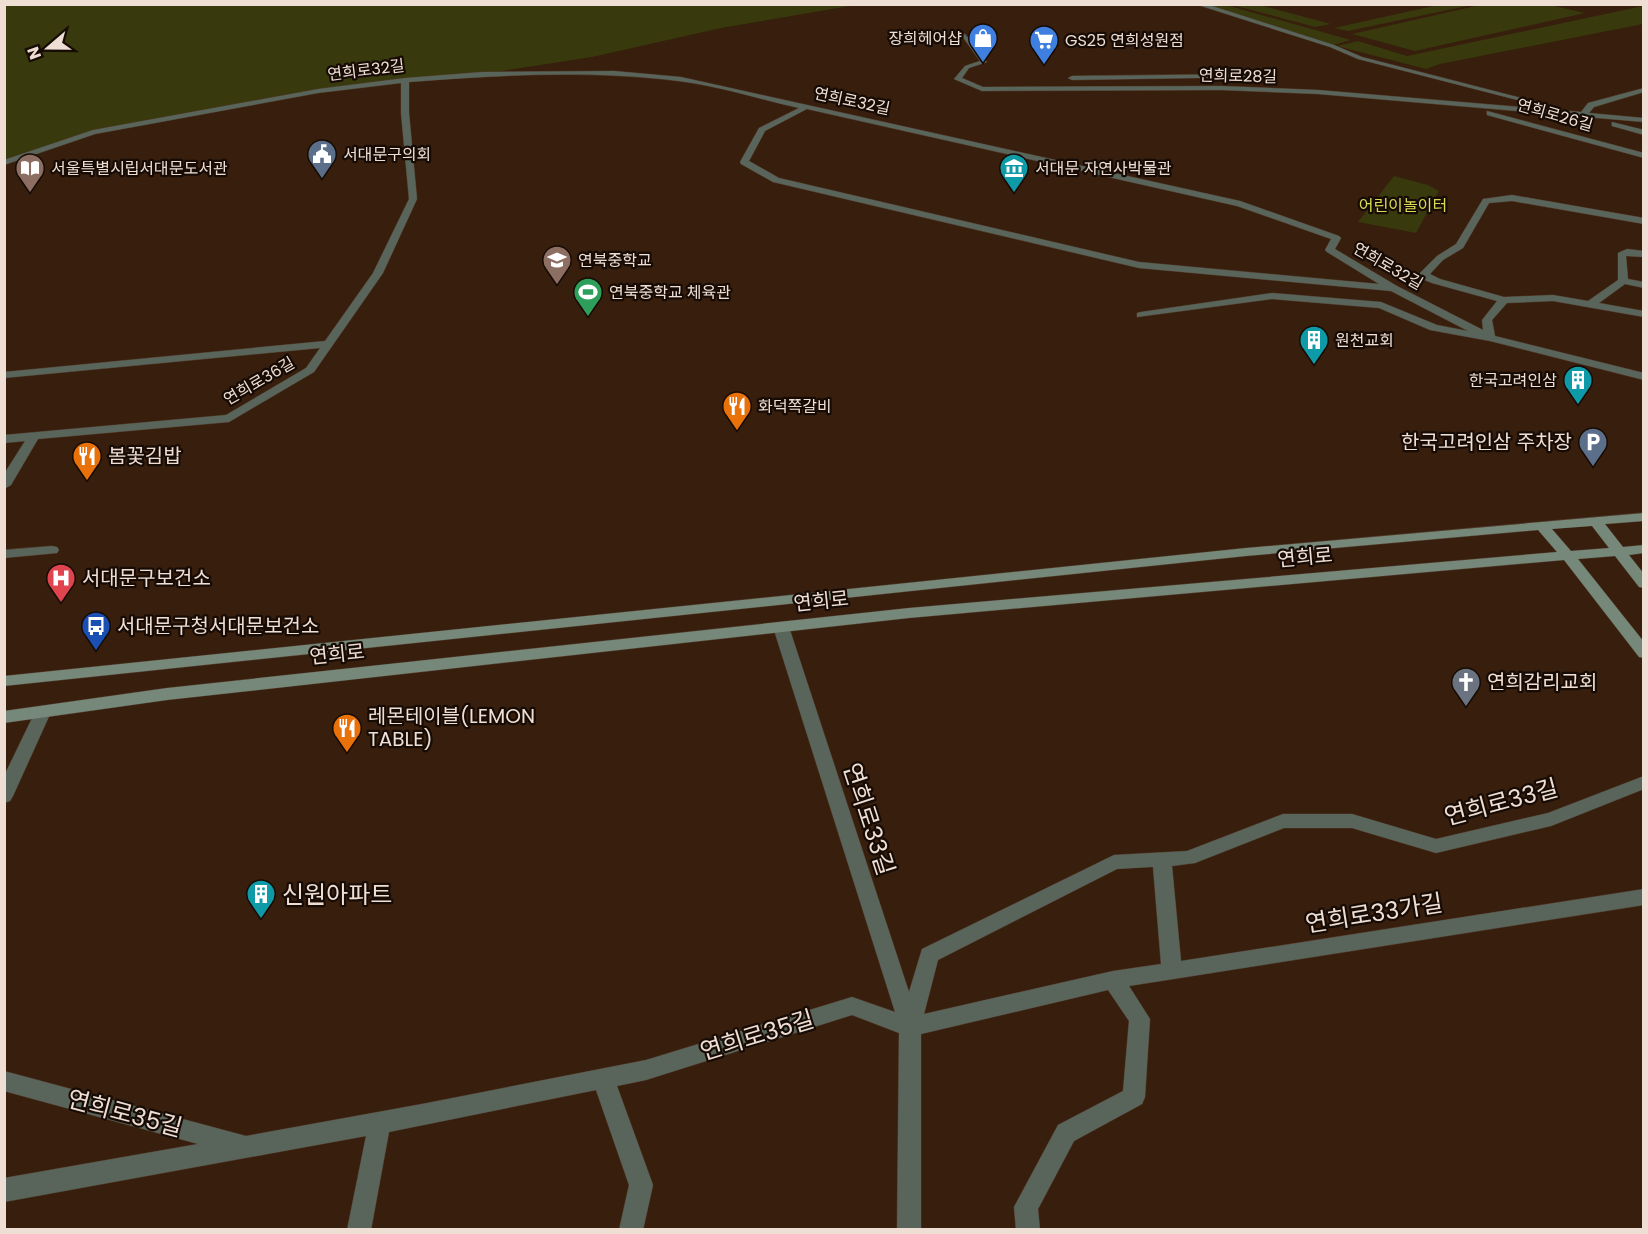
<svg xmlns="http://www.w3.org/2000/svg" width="1648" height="1234" viewBox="0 0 1648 1234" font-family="Poppins,'Noto Sans KR',sans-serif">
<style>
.green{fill:#38390c}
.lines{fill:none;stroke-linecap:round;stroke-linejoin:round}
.street-casing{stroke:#513929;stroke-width:1}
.secondary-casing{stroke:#513929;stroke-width:1}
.street{fill:#59655b;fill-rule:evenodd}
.secondary{fill:#758879;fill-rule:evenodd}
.labels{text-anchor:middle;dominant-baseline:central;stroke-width:4.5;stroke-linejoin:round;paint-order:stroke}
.far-poi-label{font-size:16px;fill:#efded3;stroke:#160b05;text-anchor:start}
.far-street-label{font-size:16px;fill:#efded3;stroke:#160b05}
.far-park-label{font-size:16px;fill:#d9dc52;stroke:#160b05}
.poi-label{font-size:20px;fill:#efded3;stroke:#160b05;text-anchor:start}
.street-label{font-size:20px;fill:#efded3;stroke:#160b05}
.near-street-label{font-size:24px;fill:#efded3;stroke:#160b05}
.near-poi-label{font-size:24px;fill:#efded3;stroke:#160b05;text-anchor:start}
</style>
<rect width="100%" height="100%" fill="#371e0d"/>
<g class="green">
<path d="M1245,4L1260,5L1331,24L1315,27L1236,6Z"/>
<path d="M1442,4L1472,5L1348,31L1334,28Z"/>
<path d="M4,5H856L721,28L592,57L482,74L318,91L93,132L5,162Z"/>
<path d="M1202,5H1226L1351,40L1333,45Z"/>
<path d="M1480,5H1550L1585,13L1415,51L1352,34Z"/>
<path d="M1643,6V24L1440,64L1426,69L1337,46L1358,41L1407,56Z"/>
<path d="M1394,176L1428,185L1439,191L1416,233L1358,222Z"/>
</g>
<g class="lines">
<g class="street-casing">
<g id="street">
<path d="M1195,4H1206L1334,45L1362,57L1541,103L1537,105L1358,59L1330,47Z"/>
<path d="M965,34L987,62L969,68L962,78L983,87L1221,86L1318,90L1581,112L1588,103L1644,88V92L1594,107L1589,113L1644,118V122L1318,94L1221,90L982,91L954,79L965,66L980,61L962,36Z"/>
<path d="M614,71L681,77L1240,201L1339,236L1341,238L1335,249L1397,286L1483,330L1482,320L1497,301L1432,283L1422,279L1420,273L1437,256L1456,244L1483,199L1512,195L1644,218V224L1512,201L1489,203L1463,248L1443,260L1430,274L1440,279L1504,297L1553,295L1588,301L1618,280V253L1627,249L1644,251V257L1626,256L1628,279L1644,282V288L1625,284L1599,303L1644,311V317L1553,301L1507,303L1492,320L1495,336L1644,373V380L1490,341L1430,330L1379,308L1272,299L1137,317V313L1141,312L1272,293L1381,302L1437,325L1468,331L1391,291L1139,268L773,182L741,164L740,162L759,128L799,108C759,99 719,86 678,81C589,70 498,75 409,82V113L417,199L383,273L314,372L229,422L38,439L11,485L4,489V474L25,441L4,443V435L226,415L306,368L320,348L4,378V372L325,341L373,273L409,199L401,113V83L318,93L95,134L4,165V160L93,130L318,89L405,78L482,72ZM807,109L1237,206L1331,239L1325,250L1327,252L1379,284L1139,262L779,178L749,161L765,131Z"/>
<path d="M1259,74L1257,77L1072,80L1068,78L1072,76Z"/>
<path d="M1487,111L1644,153V158L1487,115Z"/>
<path d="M1612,122L1644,130V135L1612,126Z"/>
<path d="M52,546L57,547L59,550L57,553L4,558V550Z"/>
<path d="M781,622L789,627L909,992L922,949L1114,855L1187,851L1283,814H1352L1436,839L1548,813L1644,776V789L1551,826L1436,853L1352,828H1284L1195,863L1172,866L1181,961L1644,889V905L1129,986L1150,1019L1145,1097L1142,1104L1074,1141L1038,1209L1040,1230H1016L1014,1207L1058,1125L1123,1091L1129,1021L1108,990L921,1034V1230H897L899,1033L852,1015L646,1080L617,1086L653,1185L643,1230H619L629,1185L596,1090L389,1132L371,1230H347L366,1136L4,1202V1178L198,1144L4,1091V1071L246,1136L422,1104L646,1060L852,997L895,1012L773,627ZM1153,867L1161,964L1113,971L924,1014L938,960L1117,869Z"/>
<path d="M43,706L49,708L51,712L13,796L10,801L4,803V776L35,712L37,708Z"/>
</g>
</g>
<g class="secondary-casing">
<path id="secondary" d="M1644,513V521L1605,524L1623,547L1644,545V553L1629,555L1644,574V588L1639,587L1615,556L1578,559L1644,642V658L1639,657L1564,560L909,618L167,700L4,723V711L167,688L909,608L1557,552L1538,530L1246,556L4,686V676L1246,548ZM1592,526L1609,548L1571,551L1552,529Z"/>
</g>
<use href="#street" class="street"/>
<use href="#secondary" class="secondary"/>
</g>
<defs>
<g id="shop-pin" transform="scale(1.5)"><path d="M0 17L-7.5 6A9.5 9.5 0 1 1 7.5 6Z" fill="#3f7fe0" stroke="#160b05"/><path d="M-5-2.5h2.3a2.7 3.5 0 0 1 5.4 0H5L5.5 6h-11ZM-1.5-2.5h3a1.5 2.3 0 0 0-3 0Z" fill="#fff"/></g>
<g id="supermarket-pin" transform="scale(1.5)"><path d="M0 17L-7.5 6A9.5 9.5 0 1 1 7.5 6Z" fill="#3f7fe0" stroke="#160b05"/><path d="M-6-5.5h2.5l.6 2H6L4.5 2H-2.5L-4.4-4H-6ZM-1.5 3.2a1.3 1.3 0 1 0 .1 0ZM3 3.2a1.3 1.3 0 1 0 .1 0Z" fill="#fff"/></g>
<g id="civic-pin" transform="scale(1.5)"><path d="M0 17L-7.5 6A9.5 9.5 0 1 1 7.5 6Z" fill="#5c6f8a" stroke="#160b05"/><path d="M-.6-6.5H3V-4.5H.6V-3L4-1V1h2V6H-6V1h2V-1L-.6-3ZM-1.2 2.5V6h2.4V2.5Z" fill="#fff"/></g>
<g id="library-pin" transform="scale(1.5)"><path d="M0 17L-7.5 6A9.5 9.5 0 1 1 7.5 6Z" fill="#8d6e63" stroke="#160b05"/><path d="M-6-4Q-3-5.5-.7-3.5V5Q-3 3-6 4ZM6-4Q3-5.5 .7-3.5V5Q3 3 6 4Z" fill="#fff"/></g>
<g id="museum-pin" transform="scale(1.5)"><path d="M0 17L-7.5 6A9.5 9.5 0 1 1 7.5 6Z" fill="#0f9aa8" stroke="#160b05"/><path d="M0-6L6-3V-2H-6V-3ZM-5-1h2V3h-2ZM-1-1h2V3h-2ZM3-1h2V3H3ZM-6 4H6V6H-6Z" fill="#fff"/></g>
<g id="school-pin" transform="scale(1.5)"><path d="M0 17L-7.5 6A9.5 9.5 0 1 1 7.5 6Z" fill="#8d6e63" stroke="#160b05"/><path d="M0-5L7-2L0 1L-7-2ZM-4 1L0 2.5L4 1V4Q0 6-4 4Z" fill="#fff"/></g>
<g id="stadium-pin" transform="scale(1.5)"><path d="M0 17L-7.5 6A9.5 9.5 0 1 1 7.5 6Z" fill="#2e9e5b" stroke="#160b05"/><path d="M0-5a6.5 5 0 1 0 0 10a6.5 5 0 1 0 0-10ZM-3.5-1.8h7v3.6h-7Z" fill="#fff"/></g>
<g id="building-pin" transform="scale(1.5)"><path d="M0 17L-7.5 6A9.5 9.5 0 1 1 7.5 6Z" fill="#0f9aa8" stroke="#160b05"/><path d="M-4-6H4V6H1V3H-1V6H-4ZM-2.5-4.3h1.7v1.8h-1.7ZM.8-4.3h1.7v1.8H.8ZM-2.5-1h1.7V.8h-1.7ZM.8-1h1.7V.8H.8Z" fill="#fff"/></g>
<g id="restaurant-pin" transform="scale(1.5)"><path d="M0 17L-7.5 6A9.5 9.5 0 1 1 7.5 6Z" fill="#e8710a" stroke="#160b05"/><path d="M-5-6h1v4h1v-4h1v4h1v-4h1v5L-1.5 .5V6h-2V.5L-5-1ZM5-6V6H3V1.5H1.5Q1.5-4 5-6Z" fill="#fff"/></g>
<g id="parking-pin" transform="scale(1.5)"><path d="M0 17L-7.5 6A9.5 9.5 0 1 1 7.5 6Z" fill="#5c6f8a" stroke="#160b05"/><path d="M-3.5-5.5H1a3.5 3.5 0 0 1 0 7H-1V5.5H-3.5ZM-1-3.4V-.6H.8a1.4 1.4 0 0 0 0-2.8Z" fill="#fff"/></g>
<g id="hospital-pin" transform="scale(1.5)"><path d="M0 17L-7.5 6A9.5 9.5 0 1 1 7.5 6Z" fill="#e0444e" stroke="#160b05"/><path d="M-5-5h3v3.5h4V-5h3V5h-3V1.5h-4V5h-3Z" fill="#fff"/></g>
<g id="bus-pin" transform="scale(1.5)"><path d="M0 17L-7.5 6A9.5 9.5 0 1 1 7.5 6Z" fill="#1a4fb4" stroke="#160b05"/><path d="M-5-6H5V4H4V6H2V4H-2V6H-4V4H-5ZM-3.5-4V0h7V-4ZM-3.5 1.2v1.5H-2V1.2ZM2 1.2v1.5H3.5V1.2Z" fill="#fff"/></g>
<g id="church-pin" transform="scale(1.5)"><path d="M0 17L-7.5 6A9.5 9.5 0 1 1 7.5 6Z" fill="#6b7280" stroke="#160b05"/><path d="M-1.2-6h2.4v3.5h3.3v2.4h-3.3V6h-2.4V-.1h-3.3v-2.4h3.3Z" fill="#fff"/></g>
</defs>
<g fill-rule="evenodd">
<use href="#shop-pin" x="983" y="38"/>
<use href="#supermarket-pin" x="1044" y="40"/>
<use href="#civic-pin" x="322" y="154"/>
<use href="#library-pin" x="30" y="168"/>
<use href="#museum-pin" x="1014" y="168"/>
<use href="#school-pin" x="557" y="260"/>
<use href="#stadium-pin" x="588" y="292"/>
<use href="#building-pin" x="1314" y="340"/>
<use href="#building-pin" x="1578" y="380"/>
<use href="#restaurant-pin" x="737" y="406"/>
<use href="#parking-pin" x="1593" y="442"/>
<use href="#restaurant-pin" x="87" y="456"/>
<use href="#hospital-pin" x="61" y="578"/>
<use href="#bus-pin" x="96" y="626"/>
<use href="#church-pin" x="1466" y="682"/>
<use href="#restaurant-pin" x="347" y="728"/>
<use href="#building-pin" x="261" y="894"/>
</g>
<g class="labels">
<g class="far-poi-label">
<text x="962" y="38" text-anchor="end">장희헤어샵</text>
<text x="1065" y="40">GS25 연희성원점</text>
<text x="343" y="154">서대문구의회</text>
<text x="51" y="168">서울특별시립서대문도서관</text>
<text x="1035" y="168">서대문 자연사박물관</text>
<text x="578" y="260">연북중학교</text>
<text x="609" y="292">연북중학교 체육관</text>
<text x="1335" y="340">원천교회</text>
<text x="1557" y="380" text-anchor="end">한국고려인삼</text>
<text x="758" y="406">화덕쪽갈비</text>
</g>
<g class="far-street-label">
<text transform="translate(366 70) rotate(-7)">연희로32길</text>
<text transform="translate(1238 76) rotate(1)">연희로28길</text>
<text transform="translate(852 101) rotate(12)">연희로32길</text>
<text transform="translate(1555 115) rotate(16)">연희로26길</text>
<text transform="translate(1388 266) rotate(30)">연희로32길</text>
<text transform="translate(259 381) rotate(-30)">연희로36길</text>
</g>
<g class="far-park-label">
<text x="1403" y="205">어린이놀이터</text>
</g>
<g class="poi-label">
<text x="1572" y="442" text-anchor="end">한국고려인삼 주차장</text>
<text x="108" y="456">봄꽃김밥</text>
<text x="82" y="578">서대문구보건소</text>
<text x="117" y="626">서대문구청서대문보건소</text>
<text x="1487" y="682">연희감리교회</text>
<text x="368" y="716">레몬테이블(LEMON<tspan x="368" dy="23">TABLE)</tspan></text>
</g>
<g class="street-label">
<text transform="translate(1305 557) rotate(-5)">연희로</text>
<text transform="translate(821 601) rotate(-6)">연희로</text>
<text transform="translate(337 654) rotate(-6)">연희로</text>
</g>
<g class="near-street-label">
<text transform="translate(1501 802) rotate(-15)">연희로33길</text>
<text transform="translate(869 819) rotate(72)">연희로33길</text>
<text transform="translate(1374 913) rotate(-9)">연희로33가길</text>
<text transform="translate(757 1035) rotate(-17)">연희로35길</text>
<text transform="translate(125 1113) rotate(15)">연희로35길</text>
</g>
<g class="near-poi-label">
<text x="282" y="894">신원아파트</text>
</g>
</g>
<rect width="1648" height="1234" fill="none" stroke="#efded3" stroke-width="12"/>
<g transform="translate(48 48) rotate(250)" stroke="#160b05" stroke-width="4.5" paint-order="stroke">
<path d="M0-4.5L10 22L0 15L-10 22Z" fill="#efded3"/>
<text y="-9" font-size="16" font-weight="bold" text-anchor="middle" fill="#efded3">N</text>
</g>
</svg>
